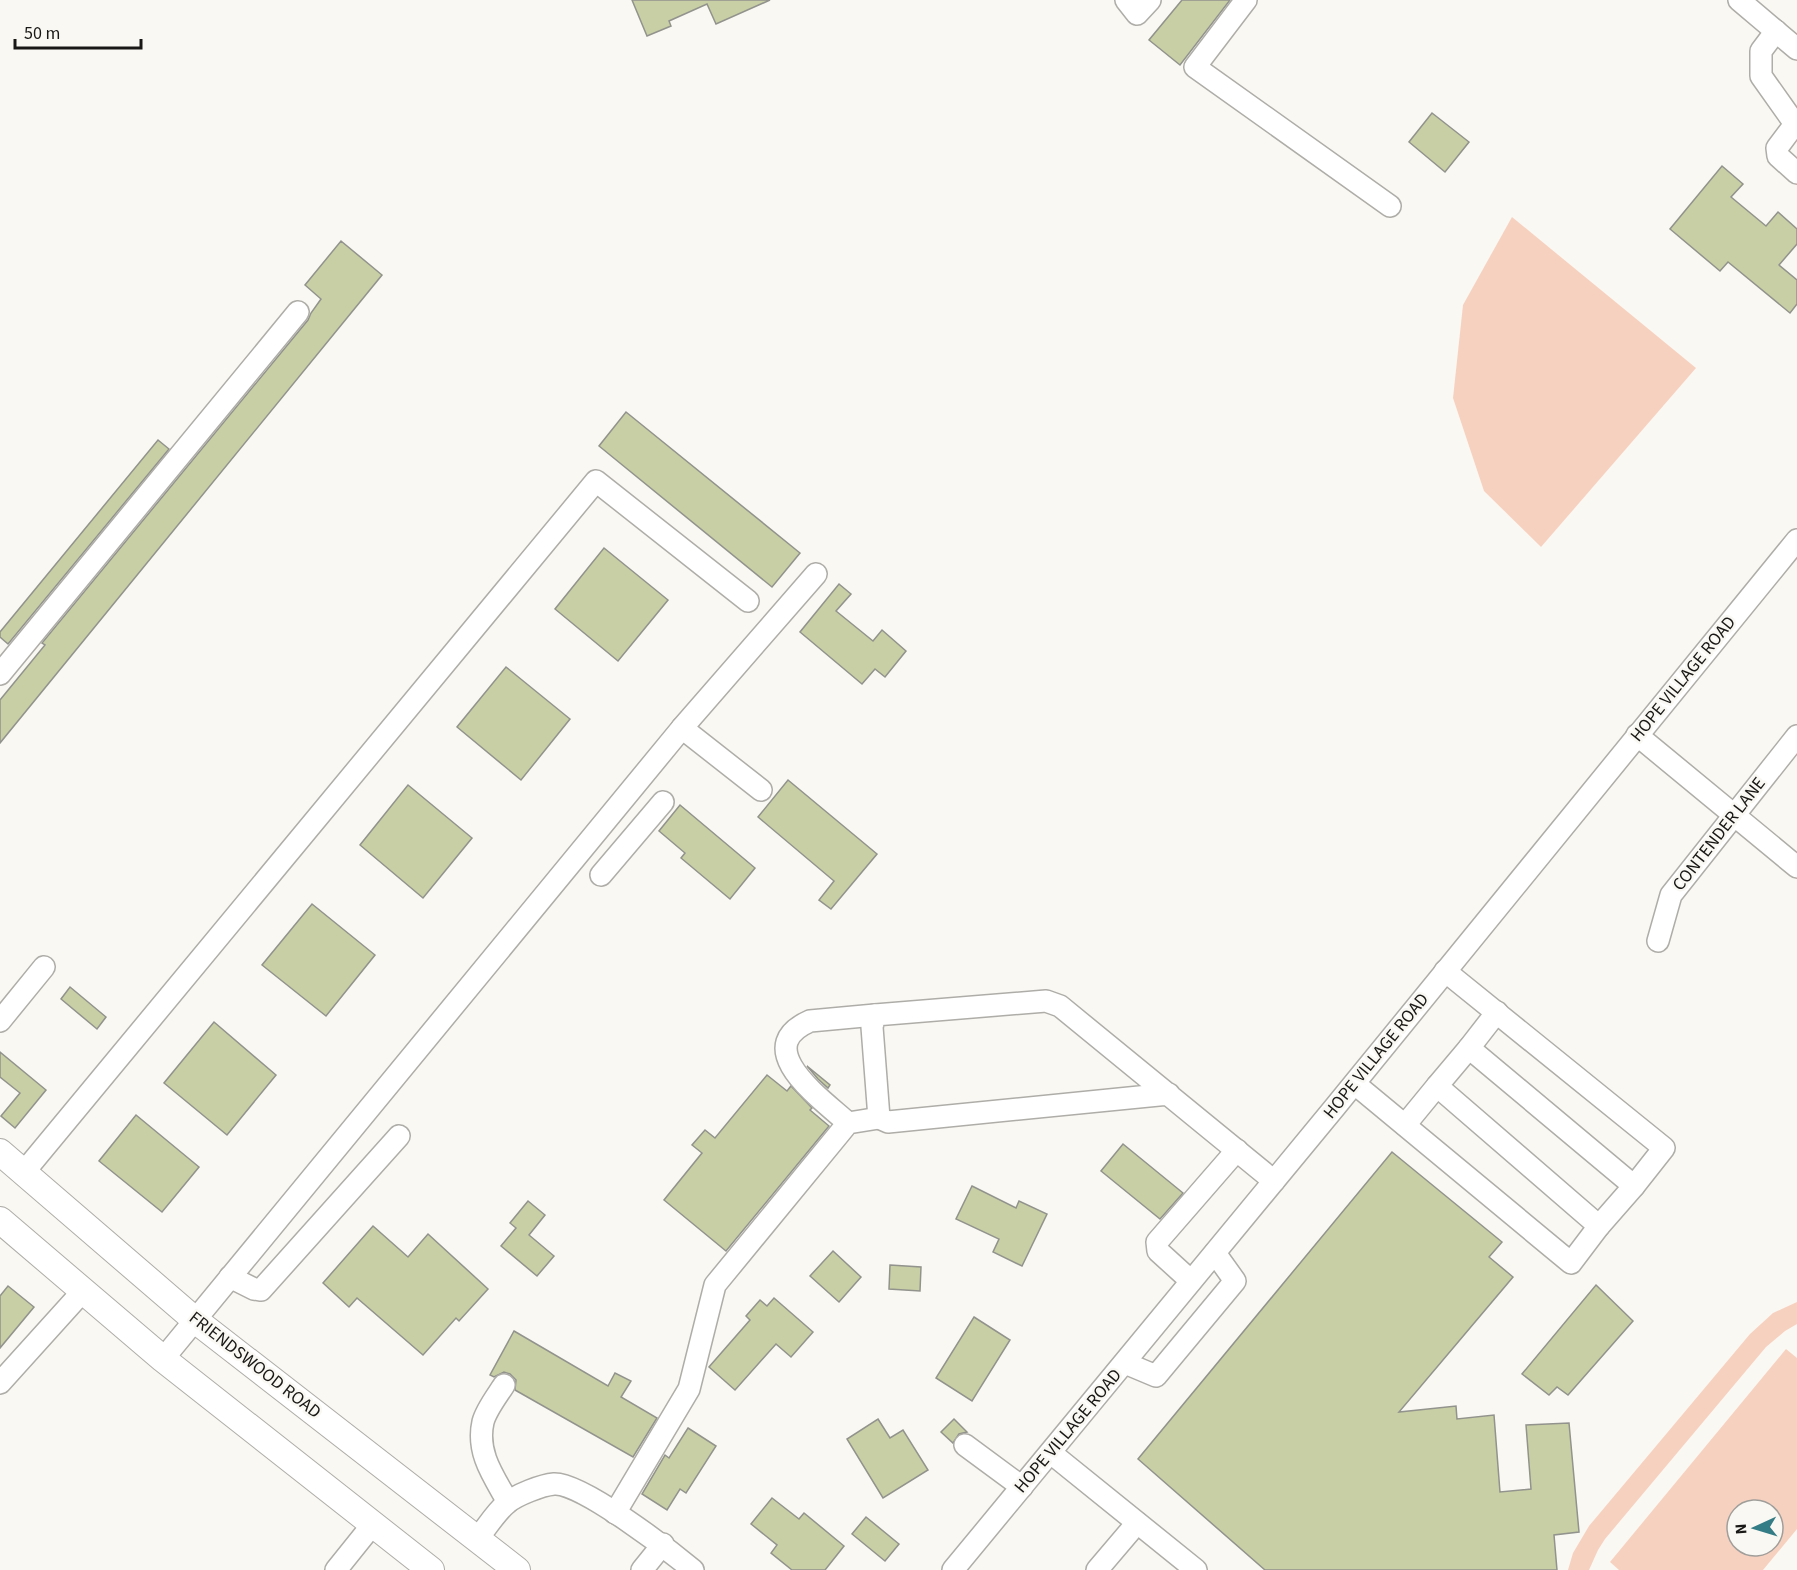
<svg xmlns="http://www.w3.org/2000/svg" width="1797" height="1570" viewBox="0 0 1797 1570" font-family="'Source Sans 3',sans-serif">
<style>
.green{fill:#f7d1c0;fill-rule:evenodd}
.building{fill:#c8cfa4;stroke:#92938d;stroke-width:1.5}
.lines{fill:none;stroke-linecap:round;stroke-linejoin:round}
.minor-casing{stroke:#afada8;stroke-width:24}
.major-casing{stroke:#afada8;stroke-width:28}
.minor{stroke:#fff;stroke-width:21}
.major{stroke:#fff;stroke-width:26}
.labels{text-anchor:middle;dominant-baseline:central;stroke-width:5;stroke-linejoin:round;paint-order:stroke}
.street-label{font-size:18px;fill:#191816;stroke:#faf8f2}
</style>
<rect width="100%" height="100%" fill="#faf8f2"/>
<g class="green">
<path d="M1512,217L1696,368L1541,547L1484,491L1453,398L1463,305Z"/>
<path d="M1797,1302V1324L1785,1331L1766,1347L1605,1539L1598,1550L1589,1570H1568L1573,1553L1589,1526L1750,1334L1773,1313Z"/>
<path d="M1786,1349L1797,1358V1529L1763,1570H1619L1610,1562ZM1737,1510H1773V1546H1737Z"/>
</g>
<g class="building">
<path d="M632,0H770L716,24L707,4L669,21L671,26L647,36Z"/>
<path d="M1182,0H1230L1180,65L1149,40Z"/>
<path d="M1432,113L1469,142L1445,172L1409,142Z"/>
<path d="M1722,166L1743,184L1731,197L1766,226L1778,212L1797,229V244L1779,265L1797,280V304L1790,313L1728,262L1720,271L1670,229Z"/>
<path d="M341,241L382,275L0,743V700L45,645L42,643L308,320L311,313L321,299L305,285Z"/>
<path d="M626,412L800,553L772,587L599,446Z"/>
<path d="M158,440L169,449L8,644L0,637V632Z"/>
<path d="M604,548L668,600L618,661L555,609Z"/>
<path d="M839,584L851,594L836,611L873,641L882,630L906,651L885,677L875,669L862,684L800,632Z"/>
<path d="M506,667L570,719L521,780L457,727Z"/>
<path d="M788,780L877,854L831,909L819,900L834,881L758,817Z"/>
<path d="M408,785L472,838L423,898L360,845Z"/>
<path d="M680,805L755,868L730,899L681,858L685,853L659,831Z"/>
<path d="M312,904L375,955L326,1016L262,965Z"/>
<path d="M70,987L106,1017L97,1029L61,999Z"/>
<path d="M214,1022L276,1075L227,1135L164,1083Z"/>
<path d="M0,1052L46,1090L15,1128L1,1116L20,1093L0,1077Z"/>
<path d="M807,1066L830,1085L828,1088L818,1079Z"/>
<path d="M767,1075L787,1091L791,1086L812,1108L810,1110L829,1126L726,1251L664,1200L702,1153L692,1145L705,1130L715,1138Z"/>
<path d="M136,1115L199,1167L162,1212L99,1161Z"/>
<path d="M1123,1144L1183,1193L1160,1219L1101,1171Z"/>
<path d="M1392,1152L1502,1242L1489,1257L1513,1277L1399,1412L1456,1406L1457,1419L1494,1415L1500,1492L1531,1489L1526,1425L1569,1423L1579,1532L1554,1535L1557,1570H1265L1138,1459Z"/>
<path d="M972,1186L1016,1208L1019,1201L1047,1214L1022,1266L993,1252L999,1239L956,1219Z"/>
<path d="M528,1201L545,1215L529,1235L554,1256L537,1276L501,1246L516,1228L510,1223Z"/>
<path d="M373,1226L408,1257L428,1234L488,1289L459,1321L456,1318L423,1355L357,1298L349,1307L323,1283Z"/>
<path d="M833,1251L861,1277L839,1302L810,1276Z"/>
<path d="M890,1265L921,1267L920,1291L889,1289Z"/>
<path d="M1596,1285L1633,1321L1568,1395L1557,1387L1549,1395L1522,1374Z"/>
<path d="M8,1286L34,1307L0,1348V1296Z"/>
<path d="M774,1298L813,1332L791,1357L776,1344L735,1390L709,1367L750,1320L746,1316L760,1300L767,1306Z"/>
<path d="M974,1317L1010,1340L972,1401L936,1378Z"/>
<path d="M514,1331L608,1386L615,1373L631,1381L621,1397L657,1418L633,1457L515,1390L516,1380L510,1374L504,1372L494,1377L490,1375Z"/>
<path d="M878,1419L890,1438L903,1430L928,1470L883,1498L847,1439Z"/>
<path d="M954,1419L967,1432L959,1434L953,1443L941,1432Z"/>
<path d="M688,1428L716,1446L686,1493L680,1489L667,1510L642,1494L665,1455L669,1458Z"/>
<path d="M772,1498L799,1519L804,1513L844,1546L825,1570H792L771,1553L777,1545L751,1524Z"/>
<path d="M866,1517L899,1544L885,1561L852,1534Z"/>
</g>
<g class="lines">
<g class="minor-casing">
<g id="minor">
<path d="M1126,0L1137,14L1150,0"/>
<path d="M1246,0L1195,67L1390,206"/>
<path d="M1739,0L1797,49"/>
<path d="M1776,31L1761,51V76L1795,124L1777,148L1778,156L1797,173"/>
<path d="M0,674L298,312"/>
<path d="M682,728L761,790"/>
<path d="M1637,735L1797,867"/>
<path d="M601,875L663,802"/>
<path d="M1658,941L1671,895L1797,736"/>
<path d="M0,1021L44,967"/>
<path d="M1469,1048L1497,1012"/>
<path d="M1355,1084L1571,1263L1599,1226L1437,1086L1469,1048L1634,1186L1664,1148L1445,971"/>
<path d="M1169,1094L888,1122L879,1118L872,1027L875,1015L1046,1001L1060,1006L1274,1181"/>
<path d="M848,1123C823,1100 748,1048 810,1021L875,1015"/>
<path d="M1405,1125L1437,1086"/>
<path d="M24,1172L596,481L748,601"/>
<path d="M1599,1226L1634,1186"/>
<path d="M230,1277L254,1289L261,1290L399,1136"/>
<path d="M1191,1281L1158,1251L1157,1242L1237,1150"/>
<path d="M163,1359L682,728L816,574"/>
<path d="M1125,1363L1156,1376L1235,1281L1215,1253"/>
<path d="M0,1383L83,1291"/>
<path d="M504,1385C497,1396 486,1410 483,1422C476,1453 494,1477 508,1502"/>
<path d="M965,1445L1022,1487"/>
<path d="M1051,1453L1196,1570"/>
<path d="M615,1513L689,1389L715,1285L848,1123L879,1118"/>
<path d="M478,1538C487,1527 496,1512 507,1503C516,1495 542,1485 554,1484C581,1482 670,1551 693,1570"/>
<path d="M336,1570L373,1524"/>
<path d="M642,1570L663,1544"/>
<path d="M953,1570L1335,1107L1797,540"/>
<path d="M1097,1570L1137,1523"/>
</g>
</g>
<g class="major-casing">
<g id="major">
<path d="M0,1152L195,1320L517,1570"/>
<path d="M0,1220L163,1359L431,1570"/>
</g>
</g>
<use href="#minor" class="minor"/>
<use href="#major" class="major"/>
</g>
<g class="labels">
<g class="street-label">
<text transform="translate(1683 679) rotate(-51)">HOPE VILLAGE ROAD</text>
<text transform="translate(1719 834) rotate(-52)">CONTENDER LANE</text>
<text transform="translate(1376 1056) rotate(-51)">HOPE VILLAGE ROAD</text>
<text transform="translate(255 1365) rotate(38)">FRIENDSWOOD ROAD</text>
<text transform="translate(1068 1431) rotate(-50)">HOPE VILLAGE ROAD</text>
</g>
</g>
<g transform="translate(1755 1528) rotate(266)"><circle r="28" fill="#faf8f2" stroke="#a09e9a" stroke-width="1.5"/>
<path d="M0-4.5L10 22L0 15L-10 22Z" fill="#347c86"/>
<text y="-9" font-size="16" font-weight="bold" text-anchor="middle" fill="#191816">N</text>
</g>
<path d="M15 39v9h126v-9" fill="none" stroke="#191816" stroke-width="3"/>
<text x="24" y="39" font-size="18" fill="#191816" stroke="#faf8f2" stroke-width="4.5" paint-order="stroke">50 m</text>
</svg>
